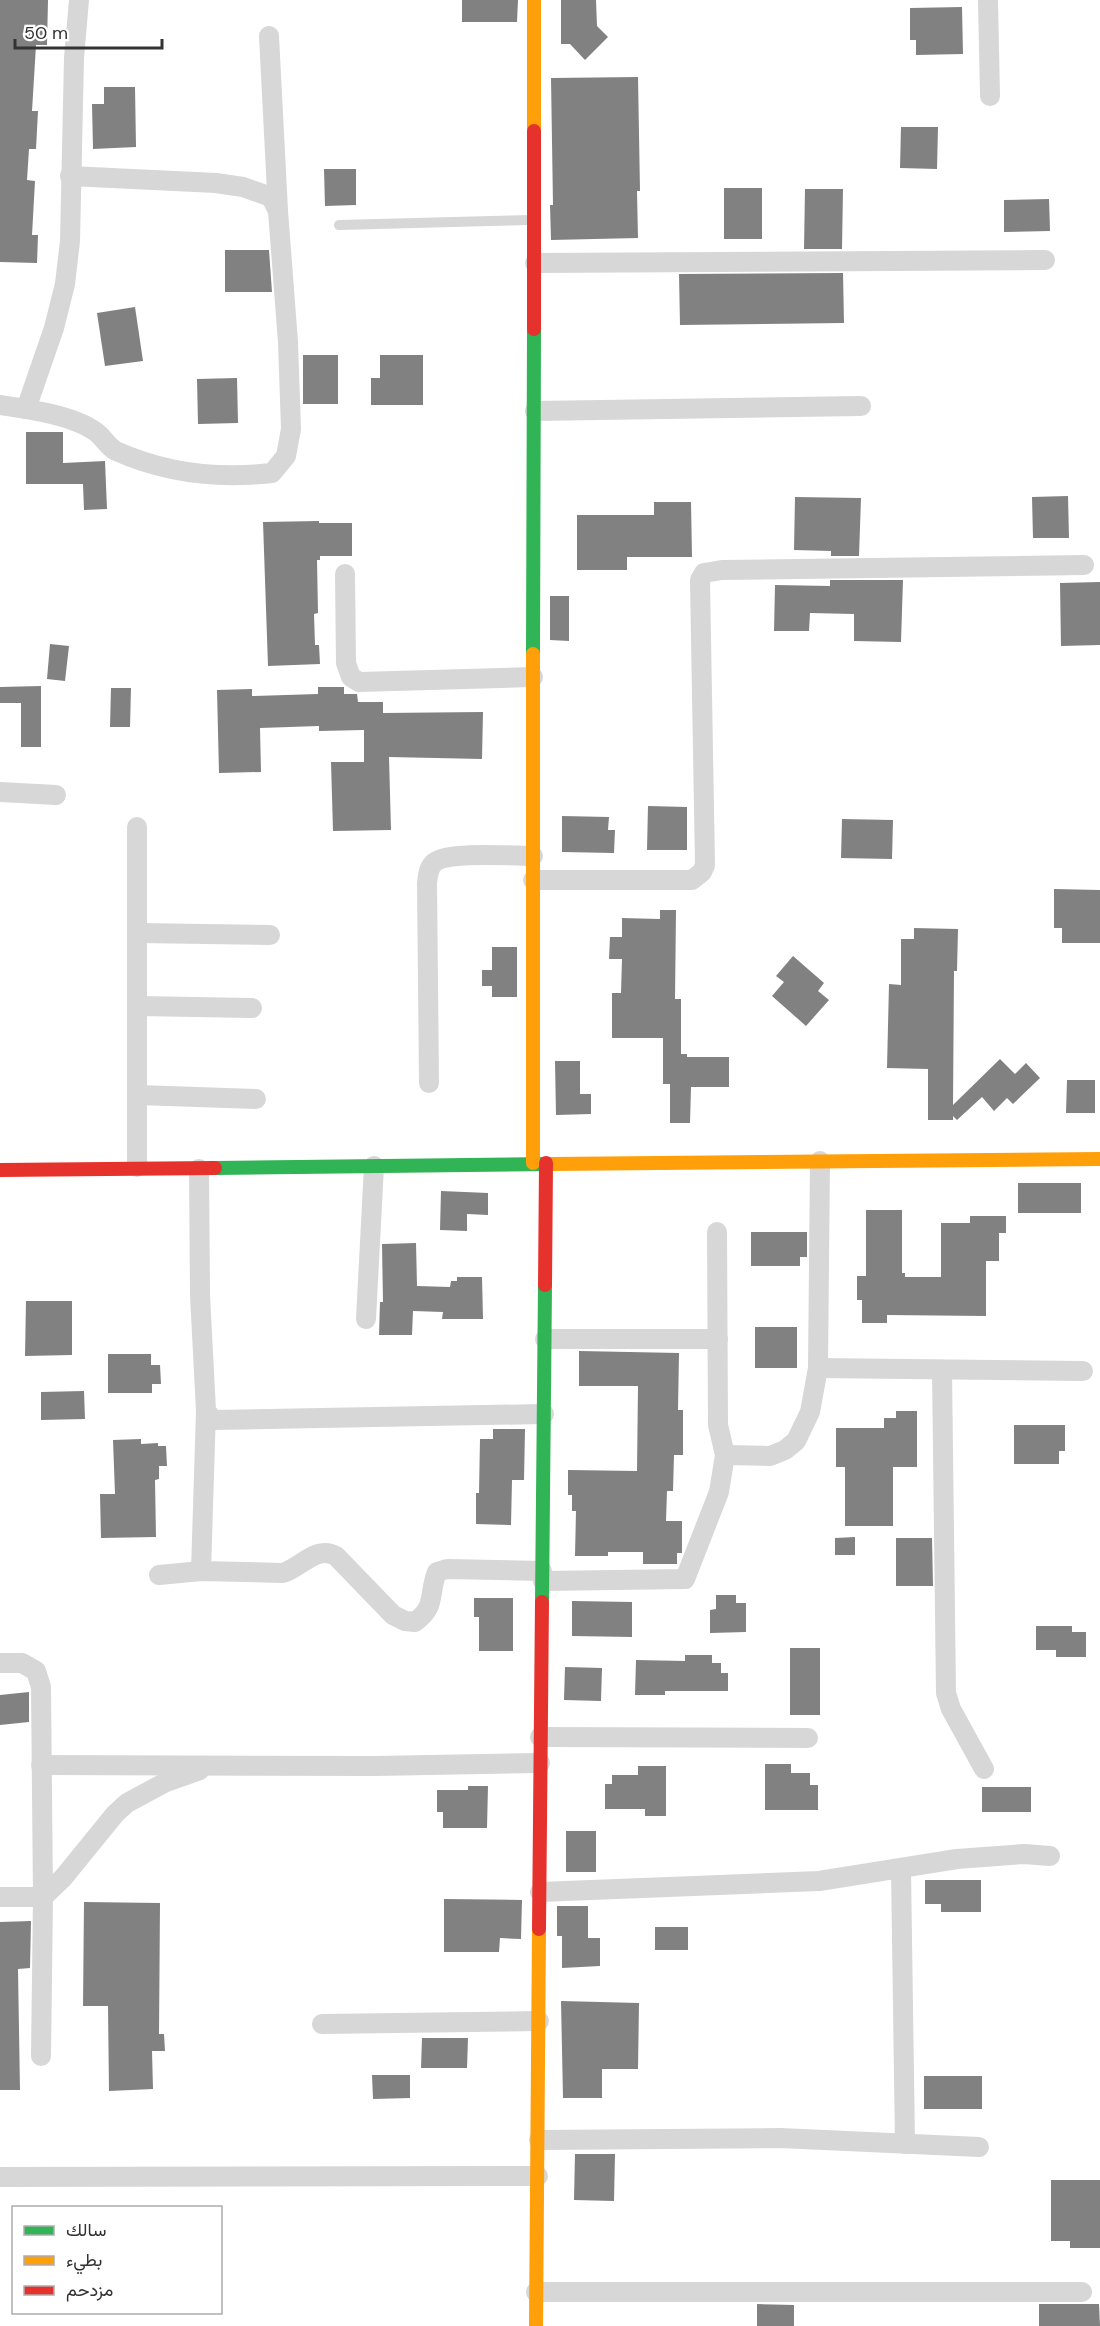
<svg xmlns="http://www.w3.org/2000/svg" width="1100" height="2326" viewBox="0 0 1100 2326" font-family="'DM Sans',Vazirmatn,sans-serif">
<style>
.building{fill:#818181}
.lines{fill:none;stroke-linecap:round;stroke-linejoin:round}
.lane{stroke:#d7d7d7;stroke-width:10}
.street{stroke:#d7d7d7;stroke-width:20}
.fast{stroke:#30b455;stroke-width:14}
.slow{stroke:#ff9f0a;stroke-width:14}
.jam{stroke:#e5322d;stroke-width:14}
</style>
<rect width="100%" height="100%" fill="#fff"/>
<g class="building">
<path d="M0,0H48L47,45H36L32,111H38L36,149H29L27,180L35,181L32,235H38L37,263L0,262Z"/>
<path d="M462,0H518L517,22H462Z"/>
<path d="M561,0H596L597,26L608,37L585,60L570,44H561Z"/>
<path d="M962,7L963,54L916,55V40H910V8Z"/>
<path d="M638,77L640,191H637L638,238L551,240L550,205H553L551,78Z"/>
<path d="M104,87H135L136,147L93,149L92,104H104Z"/>
<path d="M901,127H938L937,169L900,168Z"/>
<path d="M324,169H356V205L325,206Z"/>
<rect x="724" y="188" width="38" height="51"/>
<path d="M805,189H843L842,249H804Z"/>
<path d="M1049,199L1050,231L1004,232V200Z"/>
<path d="M225,250H269L272,292H225Z"/>
<path d="M843,273L844,323L680,325L679,274Z"/>
<path d="M135,307L143,361L105,366L97,313Z"/>
<rect x="303" y="355" width="35" height="49"/>
<path d="M380,355H423V405H371V378H380Z"/>
<path d="M237,378L238,423L198,424L197,379Z"/>
<path d="M26,432H63V463L105,461L107,509L84,510L83,484H26Z"/>
<path d="M1068,496L1069,538H1033L1032,497Z"/>
<path d="M795,497L861,498L859,556H831V551L794,550Z"/>
<path d="M654,502H691L692,557H627V570H577V515H654Z"/>
<path d="M319,521V523H352V556H320V560H317L318,613L314,614L315,645H319L320,664L268,666L263,522Z"/>
<path d="M830,580H903L901,642L854,641V614L810,613L809,631H774L775,585L830,586Z"/>
<path d="M1100,582V645L1061,646L1060,583Z"/>
<path d="M550,596H569V641L550,640Z"/>
<path d="M50,644L69,646L65,681L47,679Z"/>
<path d="M41,686V747H21V703H0V687Z"/>
<path d="M318,687H344V694H357L358,702H383V713L483,712L482,759L389,757L391,830L333,831L331,762H364V730L319,731V726L260,728L261,772L219,773L217,690L252,689V696L318,694Z"/>
<path d="M111,688H131L130,727H110Z"/>
<path d="M648,806L687,807V850H647Z"/>
<path d="M562,816L609,817L608,830H615L614,853L562,852Z"/>
<path d="M842,819L893,820L892,859L841,858Z"/>
<path d="M1054,889L1100,890V943H1062V928H1054Z"/>
<path d="M660,910H676L675,999H681V1054H687V1057H729V1087H691L690,1123H670V1084H663V1038H612V993H621L622,959H609L610,937H622V918L660,919Z"/>
<path d="M914,928L958,929L957,971H954L953,1105L1000,1059L1015,1074L1026,1063L1040,1078L1013,1104L1007,1098L994,1111L982,1097L957,1120L953,1116V1120H928V1069L887,1068L889,984L901,985V939H914Z"/>
<path d="M492,947H517V997H492V986H482V970H492Z"/>
<path d="M793,956L824,983L818,991L829,1000L806,1026L772,996L784,982L776,976Z"/>
<path d="M555,1061H580V1094H591V1114L556,1115Z"/>
<path d="M1067,1080H1095V1113H1066Z"/>
<rect x="1018" y="1183" width="63" height="30"/>
<path d="M441,1191L488,1193V1215L467,1214V1231L440,1230Z"/>
<path d="M866,1210H902V1273H905V1277H941V1223H970V1216H1006V1233H999V1261H986V1316L887,1315V1323H862V1300H857V1276H866Z"/>
<path d="M751,1232H807V1257H800V1266H751Z"/>
<path d="M416,1243L417,1286L450,1287L451,1281H457V1277H482L483,1319H442L443,1312L413,1311L412,1335H379L380,1302H383L382,1244Z"/>
<path d="M26,1301H72V1355L25,1356Z"/>
<rect x="755" y="1327" width="42" height="41"/>
<path d="M579,1351L679,1353L678,1410H683V1455H674L673,1491H667L666,1521H682V1553H677V1564H643V1552H608V1556H575L576,1511H572V1495H568V1470L637,1471L638,1386H579Z"/>
<path d="M108,1354H151V1365H160L161,1384H152V1393H108Z"/>
<path d="M84,1391L85,1419L41,1420V1392Z"/>
<path d="M896,1411H917V1467H893V1526H845V1467H836V1428H884V1418H896Z"/>
<path d="M1014,1425H1065V1451H1059V1464H1014Z"/>
<path d="M493,1429H525L524,1480H512L511,1525L476,1524V1493H479L480,1439H493Z"/>
<path d="M141,1439V1444L158,1443V1446H166L167,1466H159V1479L155,1480L156,1537L101,1538L100,1494H115L113,1440Z"/>
<path d="M855,1537V1555H835V1538Z"/>
<path d="M896,1538H932L933,1586H896Z"/>
<path d="M716,1595H736V1603H746V1632L710,1633V1610L716,1609Z"/>
<path d="M474,1598H513V1651H479V1617H474Z"/>
<path d="M572,1601L632,1602V1637L572,1636Z"/>
<path d="M1036,1626H1072V1632H1086V1657H1056V1650H1036Z"/>
<rect x="790" y="1648" width="30" height="67"/>
<path d="M685,1655H712V1663H721V1673H728V1691H665V1695H635L636,1660L685,1661Z"/>
<path d="M565,1667L602,1668L601,1701L564,1700Z"/>
<path d="M29,1692V1722L0,1725V1695Z"/>
<path d="M765,1764H791V1773H810V1785H818V1810H765Z"/>
<path d="M638,1766H666V1816H645V1809H605V1784H612V1775H638Z"/>
<path d="M468,1786H488L487,1828H443V1812H437V1790H468Z"/>
<rect x="982" y="1787" width="49" height="25"/>
<rect x="566" y="1831" width="30" height="41"/>
<path d="M925,1880H981V1912H941V1904H925Z"/>
<path d="M444,1899L522,1900L521,1939L500,1938L499,1952H444Z"/>
<path d="M84,1902L160,1903L159,2034H164L165,2051H152L153,2089L109,2091L108,2006H83Z"/>
<path d="M557,1906H588V1938H600V1966L562,1968V1936H557Z"/>
<path d="M31,1921L30,1968L18,1969L20,2090H0V1922Z"/>
<rect x="655" y="1927" width="33" height="23"/>
<path d="M561,2001L639,2003L638,2069H602V2098H563Z"/>
<path d="M422,2038H468L467,2068H421Z"/>
<path d="M372,2075H410V2098L373,2099Z"/>
<rect x="924" y="2076" width="58" height="33"/>
<path d="M575,2154H615L614,2201L574,2200Z"/>
<path d="M1051,2180H1100V2248H1070V2241H1051Z"/>
<path d="M757,2304L794,2305V2326H757Z"/>
<path d="M1039,2304H1099L1100,2326H1039Z"/>
</g>
<g class="lines">
<path class="lane" d="M339,225L532,220"/>
<g class="street">
<path d="M988,0L990,96"/>
<path d="M269,36L278,211"/>
<path d="M535,263L1045,260"/>
<path d="M0,405C28,409 73,415 96,432C103,437 108,447 116,451C165,473 219,479 272,473L286,456L291,429L288,342L278,211L271,197L243,187L216,183L70,176"/>
<path d="M26,409L54,328L65,284L70,241L74,58L79,0"/>
<path d="M535,411L861,406"/>
<path d="M345,574L346,663L351,677L359,682L533,677"/>
<path d="M0,792L56,795"/>
<path d="M137,827V1167"/>
<path d="M533,880H692L702,872L705,865L700,580L704,573L722,570L1084,565"/>
<path d="M138,933L270,935"/>
<path d="M138,1006L252,1008"/>
<path d="M429,1083L427,883C428,876 428,867 435,862C449,851 513,856 533,856"/>
<path d="M138,1095L256,1099"/>
<path d="M199,1169L200,1295L206,1411L213,1420L544,1414"/>
<path d="M366,1319L374,1166"/>
<path d="M545,1339H718"/>
<path d="M818,1368L1083,1371"/>
<path d="M942,1370L946,1693L951,1709L984,1769"/>
<path d="M725,1455L770,1456L785,1450L796,1441L810,1412L818,1368L820,1161"/>
<path d="M201,1571L206,1411"/>
<path d="M159,1575L201,1571L283,1573C302,1567 316,1545 336,1556L393,1615L405,1621L415,1622C437,1606 428,1594 437,1572L447,1569L542,1571"/>
<path d="M543,1581L685,1579L719,1492L725,1455L718,1425L717,1232"/>
<path d="M0,1663H22L36,1671L41,1687L43,1897L41,2056"/>
<path d="M540,1737L808,1738"/>
<path d="M41,1765L375,1766L540,1763"/>
<path d="M901,1869L905,2144"/>
<path d="M540,1892L819,1881L957,1859L1024,1854L1050,1856"/>
<path d="M0,1897H43L63,1878L115,1814L127,1803L166,1782L200,1770"/>
<path d="M322,2024L539,2021"/>
<path d="M539,2140L780,2138L979,2147"/>
<path d="M0,2177L538,2176"/>
<path d="M536,2292H1082"/>
</g>
<g class="fast">
<path d="M533,654L534,329"/>
<path d="M215,1168L552,1164"/>
<path d="M542,1602L545,1285"/>
</g>
<g class="slow">
<path d="M534,131V0"/>
<path d="M533,1163V654"/>
<path d="M552,1164L1100,1159"/>
<path d="M536,2326L539,1929"/>
</g>
<g class="jam">
<path d="M534,329V131"/>
<path d="M0,1170L215,1168"/>
<path d="M545,1285L546,1163"/>
<path d="M539,1929L542,1602"/>
</g>
</g>
<rect x="12" y="2206" width="210" height="108" fill="#ffffff" stroke="#adadad" stroke-width="1.5"/>
<rect x="24" y="2226" width="30" height="9" fill="#30b455" stroke="#adadad" stroke-width="1.5"/>
<text x="66" y="2236" font-size="18" fill="#333333">سالك</text>
<rect x="24" y="2256" width="30" height="9" fill="#ff9f0a" stroke="#adadad" stroke-width="1.5"/>
<text x="66" y="2266" font-size="18" fill="#333333">بطيء</text>
<rect x="24" y="2286" width="30" height="9" fill="#e5322d" stroke="#adadad" stroke-width="1.5"/>
<text x="66" y="2296" font-size="18" fill="#333333">مزدحم</text>
<path d="M15 39v9h147v-9" fill="none" stroke="#333333" stroke-width="3"/>
<text x="24" y="39" font-size="18" fill="#333333" stroke="#ffffff" stroke-width="4.5" paint-order="stroke">50 m</text>
</svg>
